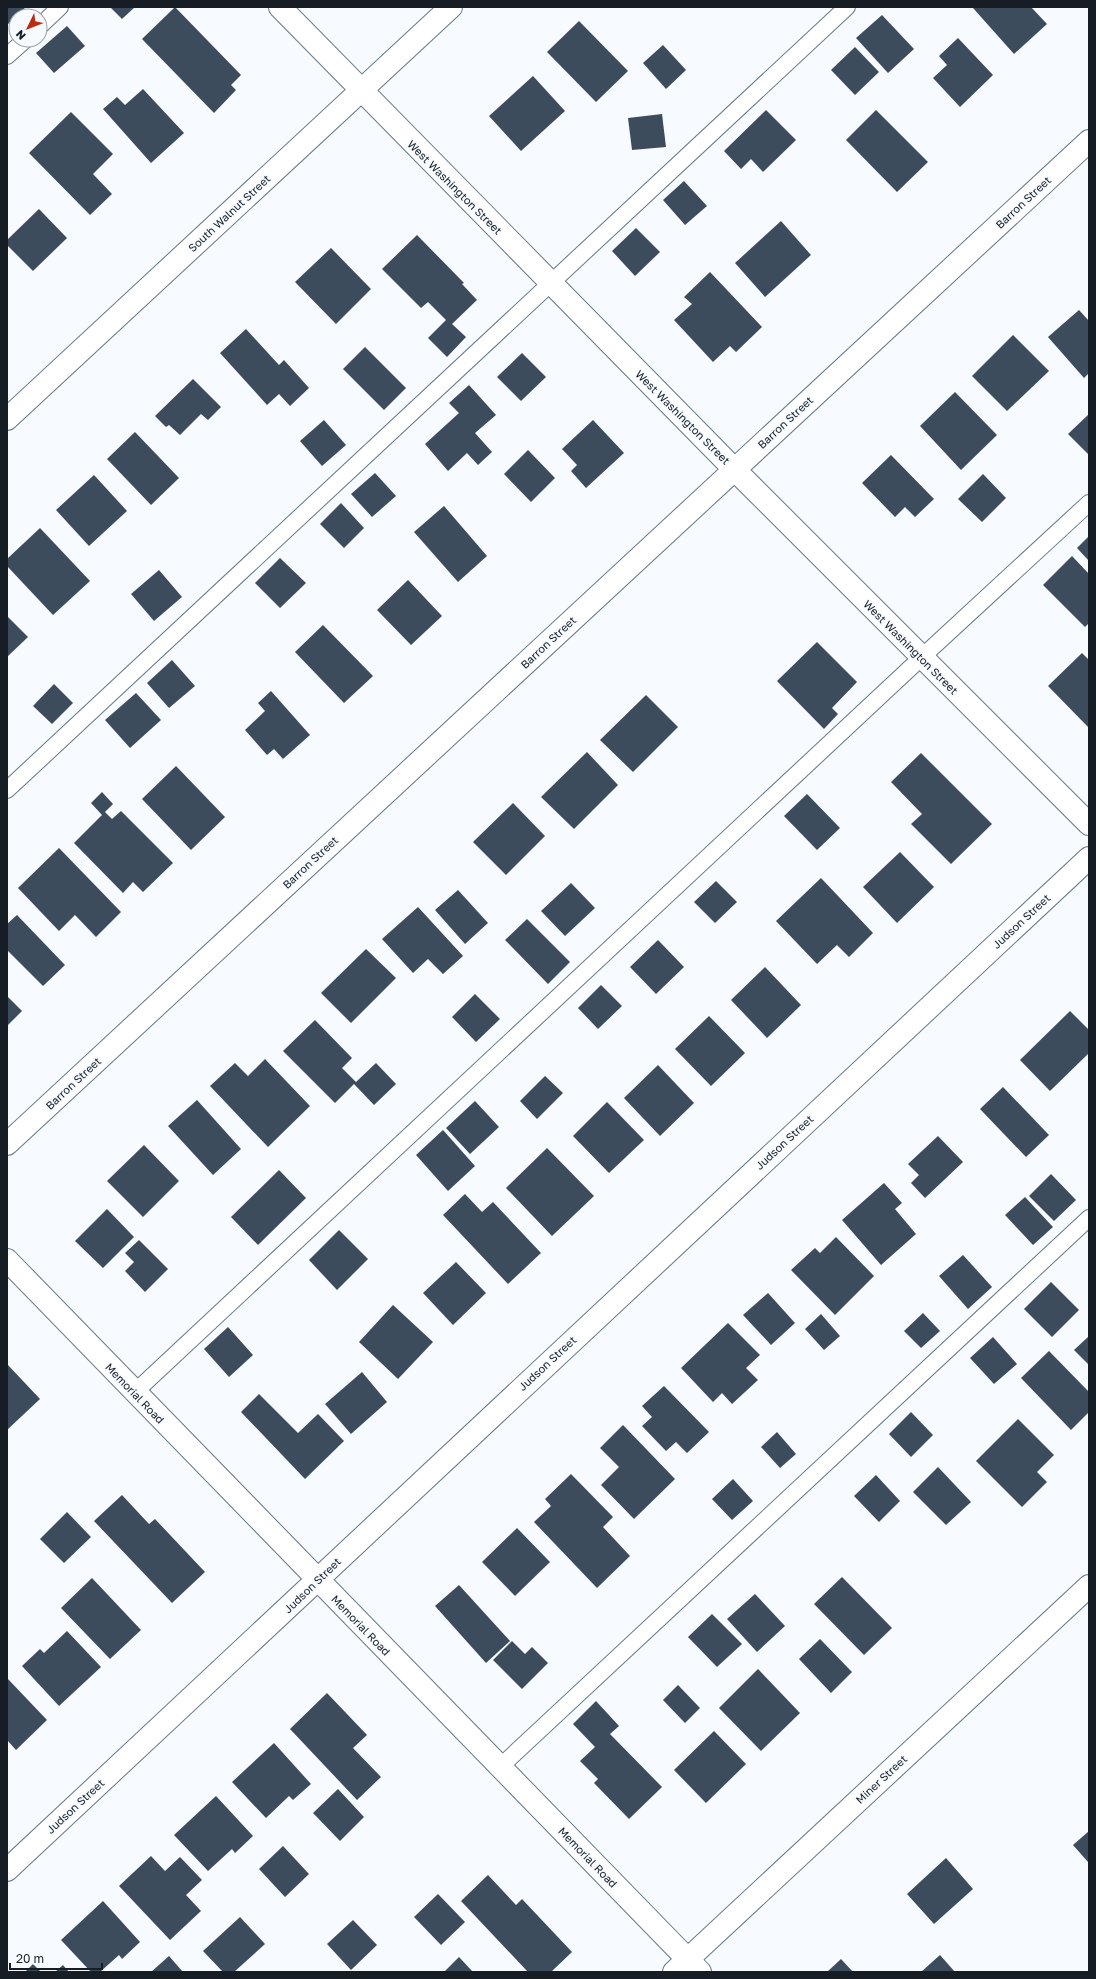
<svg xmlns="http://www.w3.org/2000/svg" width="1096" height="1979" viewBox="0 0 1096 1979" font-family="'Golos Text',sans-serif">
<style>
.building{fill:#3d4c5c}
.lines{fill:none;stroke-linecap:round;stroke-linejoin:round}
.lane-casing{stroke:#678;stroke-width:18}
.street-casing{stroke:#678;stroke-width:24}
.lane{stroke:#fff;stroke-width:16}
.street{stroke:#fff;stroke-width:22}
.labels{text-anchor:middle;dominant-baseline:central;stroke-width:4;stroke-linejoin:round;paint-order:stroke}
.street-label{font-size:11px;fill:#161d24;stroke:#f7fbff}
</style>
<rect width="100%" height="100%" fill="#f7fbff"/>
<g class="building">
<path d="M7,7H26L7,25Z"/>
<path d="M110,7H135L122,19Z"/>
<path d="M175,7L241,75L231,85L236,90L214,113L142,39Z"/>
<path d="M975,7H1031L1047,24L1014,54L973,8Z"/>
<path d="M882,15L914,49L888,73L856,38Z"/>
<path d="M579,21L628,71L596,102L547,52Z"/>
<path d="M67,26L85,46L54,73L36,53Z"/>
<path d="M958,38L993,75L960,107L933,78L947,65L939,56Z"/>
<path d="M663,45L686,70L666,89L643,63Z"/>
<path d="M855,47L879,72L855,95L831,70Z"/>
<path d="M533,76L565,111L521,151L489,116Z"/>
<path d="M143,89L184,133L151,163L103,109L117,97L125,105Z"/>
<path d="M766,110L796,140L763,172L751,159L741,169L724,151Z"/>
<path d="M876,110L928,162L897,192L846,140Z"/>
<path d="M71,112L113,154L93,174L112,194L90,215L29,153Z"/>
<path d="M662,114L666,147L632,150L628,118Z"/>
<path d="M684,181L707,206L685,225L663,200Z"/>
<path d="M39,209L67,238L33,271L7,245V240Z"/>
<path d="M781,221L811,255L765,297L735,263Z"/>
<path d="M636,228L660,252L635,276L612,251Z"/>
<path d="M417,235L464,283L462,284L477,300L452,324L466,337L447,357L428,338L446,320L428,302L421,308L382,269Z"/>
<path d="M331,248L371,289L336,324L295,282Z"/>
<path d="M710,272L762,327L736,352L730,346L713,362L674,320L692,304L684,297Z"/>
<path d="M1079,310L1089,321V373L1084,378L1048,337Z"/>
<path d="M246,329L279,365L284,360L309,388L290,406L279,394L267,405L220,353Z"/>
<path d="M1013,335L1049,371L1007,411L972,376Z"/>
<path d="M365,347L406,388L384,410L343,369Z"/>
<path d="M522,353L546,377L521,401L497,377Z"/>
<path d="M193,379L221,407L208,420L201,414L180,435L169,425L166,427L155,416Z"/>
<path d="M469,385L496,415L475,433L492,452L478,465L467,453L448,471L425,444L459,413L449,403Z"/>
<path d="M955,392L997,435L961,470L920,426Z"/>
<path d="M1089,414V455L1068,434Z"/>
<path d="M324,420L346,445L322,466L300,441Z"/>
<path d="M593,420L624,453L586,488L571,471L577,465L562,449Z"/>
<path d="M135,432L179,478L151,505L107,459Z"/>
<path d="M528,450L555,478L531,502L504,474Z"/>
<path d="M891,455L934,499L915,517L905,507L895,517L862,483Z"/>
<path d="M375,473L396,496L372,517L351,494Z"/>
<path d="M983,474L1006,498L982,522L958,499Z"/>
<path d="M94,475L127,511L89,546L56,510Z"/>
<path d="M341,503L364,528L344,548L320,524Z"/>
<path d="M444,506L487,556L458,582L414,532Z"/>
<path d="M40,528L90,581L53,615L7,566V559Z"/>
<path d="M1089,536V561L1077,548Z"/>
<path d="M1072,556L1089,574V623L1085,627L1043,585Z"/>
<path d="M280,558L306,583L280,608L255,583Z"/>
<path d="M159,570L182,597L154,621L131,594Z"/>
<path d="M408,580L442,616L411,645L377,610Z"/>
<path d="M7,616L28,637L7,657Z"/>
<path d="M323,625L373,676L344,703L295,652Z"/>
<path d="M817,642L857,682L832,708L838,714L824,729L777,681Z"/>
<path d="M1082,653L1089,660V728L1048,686Z"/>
<path d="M172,660L195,686L169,708L147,683Z"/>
<path d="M54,684L73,703L52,724L33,706Z"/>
<path d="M271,691L310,735L283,759L274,749L267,755L245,730L265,711L258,703Z"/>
<path d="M136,693L161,720L130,748L105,720Z"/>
<path d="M646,695L678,727L633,772L600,740Z"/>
<path d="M587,752L618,785L574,829L541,797Z"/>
<path d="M921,753L992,824L951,864L911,824L922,814L891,782Z"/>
<path d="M176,766L225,817L191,850L142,799Z"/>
<path d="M102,792L113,804L105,812L112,819L121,811L173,863L143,892L133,882L123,893L74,843L102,815L91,803Z"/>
<path d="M807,794L840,828L817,850L784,816Z"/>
<path d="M513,803L545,836L506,875L473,842Z"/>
<path d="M59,848L121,912L96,937L75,915L59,931L18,888Z"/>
<path d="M900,852L934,887L897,923L863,887Z"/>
<path d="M821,878L873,933L849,957L837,945L817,964L776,921Z"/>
<path d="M716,881L737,902L715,923L694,902Z"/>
<path d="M571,883L595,908L565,936L541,911Z"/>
<path d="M458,890L488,923L465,944L435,910Z"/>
<path d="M418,907L463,956L443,974L428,959L413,973L382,939Z"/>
<path d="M17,915L65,965L43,986L7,950V924Z"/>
<path d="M527,919L570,962L548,984L505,940Z"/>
<path d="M658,940L684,967L656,994L630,967Z"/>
<path d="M366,949L396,978L351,1023L321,993Z"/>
<path d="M765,967L801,1005L767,1038L731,1000Z"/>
<path d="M601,985L622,1006L598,1029L578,1008Z"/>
<path d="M475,994L500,1019L476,1042L452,1017Z"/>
<path d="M7,996L22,1011L7,1026Z"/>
<path d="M1070,1011L1089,1030V1053L1050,1091L1020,1060Z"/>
<path d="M709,1016L745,1053L711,1086L675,1049Z"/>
<path d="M315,1020L352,1058L342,1068L356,1082L376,1063L396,1084L374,1105L354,1084L335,1103L283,1051Z"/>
<path d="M265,1059L310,1106L268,1147L210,1086L235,1063L248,1076Z"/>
<path d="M658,1065L694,1103L660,1136L624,1098Z"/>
<path d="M545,1076L563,1093L537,1119L520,1101Z"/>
<path d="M1003,1087L1049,1135L1026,1157L980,1109Z"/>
<path d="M197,1100L241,1149L213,1175L168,1126Z"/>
<path d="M475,1101L499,1127L470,1154L446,1128Z"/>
<path d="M607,1102L644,1140L609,1173L573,1136Z"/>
<path d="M443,1130L475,1166L448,1191L416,1155Z"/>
<path d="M938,1136L963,1162L925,1198L911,1183L919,1175L908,1164Z"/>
<path d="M144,1145L179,1181L143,1217L107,1181Z"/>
<path d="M547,1148L594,1196L552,1236L506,1188Z"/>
<path d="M279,1170L306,1198L258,1245L231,1217Z"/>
<path d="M1051,1174L1076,1200L1054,1221L1029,1196Z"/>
<path d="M884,1183L902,1203L895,1209L916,1234L881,1265L842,1220Z"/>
<path d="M465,1194L482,1212L493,1202L541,1253L508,1284L443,1215Z"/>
<path d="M1025,1197L1053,1227L1033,1245L1005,1215Z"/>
<path d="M107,1209L134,1237L103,1268L75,1241Z"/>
<path d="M339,1230L368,1259L337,1290L309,1260Z"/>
<path d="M836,1237L874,1276L835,1315L791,1270L815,1248L820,1253Z"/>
<path d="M139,1240L168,1269L145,1292L125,1271L134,1262L125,1253Z"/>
<path d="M963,1255L992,1287L968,1309L939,1276Z"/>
<path d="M456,1262L486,1293L453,1325L423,1293Z"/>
<path d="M1051,1282L1079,1310L1052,1337L1024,1309Z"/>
<path d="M768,1293L795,1323L771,1345L743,1315Z"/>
<path d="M393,1305L433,1342L398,1379L359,1342Z"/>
<path d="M923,1313L940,1331L921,1348L904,1331Z"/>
<path d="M821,1314L840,1336L824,1350L805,1329Z"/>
<path d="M728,1323L760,1355L746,1368L758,1380L732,1404L722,1393L713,1402L681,1368Z"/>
<path d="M228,1327L253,1355L229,1377L204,1349Z"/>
<path d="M1089,1336V1365L1074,1350Z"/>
<path d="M993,1337L1017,1364L994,1384L970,1358Z"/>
<path d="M1049,1351L1089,1392V1412L1071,1430L1021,1378Z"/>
<path d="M7,1364L40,1399L7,1430Z"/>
<path d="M362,1372L387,1402L351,1434L325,1404Z"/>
<path d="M664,1386L709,1432L687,1453L676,1442L666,1451L642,1426L652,1417L642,1406Z"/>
<path d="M259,1394L298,1433L318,1414L344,1441L305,1479L241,1412Z"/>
<path d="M911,1412L933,1435L911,1457L889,1434Z"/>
<path d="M1018,1419L1054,1455L1037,1472L1047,1482L1022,1507L976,1461Z"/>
<path d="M623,1425L675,1479L634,1519L601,1485L619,1467L600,1448Z"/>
<path d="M777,1432L796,1454L780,1468L761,1447Z"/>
<path d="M938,1467L971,1502L946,1525L913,1492Z"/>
<path d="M571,1474L613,1517L603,1527L630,1556L597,1588L534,1522L551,1506L545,1499Z"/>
<path d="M876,1475L900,1501L879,1522L854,1496Z"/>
<path d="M733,1479L753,1501L732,1520L712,1499Z"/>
<path d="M122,1495L149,1524L155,1519L205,1572L172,1603L94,1521Z"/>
<path d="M67,1512L91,1537L64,1563L40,1539Z"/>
<path d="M517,1528L550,1562L515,1596L482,1562Z"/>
<path d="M842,1577L892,1628L864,1655L814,1604Z"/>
<path d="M92,1578L141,1630L110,1659L61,1608Z"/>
<path d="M459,1585L510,1641L486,1663L435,1606Z"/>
<path d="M755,1594L785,1626L757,1652L727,1619Z"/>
<path d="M712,1614L742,1644L717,1667L688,1637Z"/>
<path d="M67,1631L101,1667L59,1706L22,1666L40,1649L44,1653Z"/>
<path d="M820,1639L852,1672L831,1693L799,1659Z"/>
<path d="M512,1641L525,1654L532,1647L548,1663L522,1689L493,1660Z"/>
<path d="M758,1669L800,1713L761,1751L719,1708Z"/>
<path d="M7,1678L47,1720L16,1750L7,1740Z"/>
<path d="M678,1685L700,1708L685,1723L663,1700Z"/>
<path d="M327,1693L367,1735L353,1748L381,1777L357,1800L290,1729Z"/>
<path d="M596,1701L619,1726L610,1734L662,1787L629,1819L594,1783L598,1779L580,1761L595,1747L573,1724Z"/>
<path d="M714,1731L746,1764L706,1803L674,1770Z"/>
<path d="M274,1743L311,1784L293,1800L289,1796L266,1818L232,1782Z"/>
<path d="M338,1789L364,1817L340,1841L313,1813Z"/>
<path d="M216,1796L253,1836L235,1853L232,1849L208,1871L174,1835Z"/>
<path d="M1089,1831V1861L1088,1862L1073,1845Z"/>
<path d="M283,1846L309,1874L285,1897L259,1869Z"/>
<path d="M151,1856L165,1871L180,1857L202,1880L186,1895L201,1911L170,1940L119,1886Z"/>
<path d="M946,1858L973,1889L934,1924L907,1894Z"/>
<path d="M488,1875L516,1905L522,1899L572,1952L551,1972H528L461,1901Z"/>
<path d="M438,1894L465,1922L441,1945L414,1917Z"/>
<path d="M103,1901L140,1942L122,1959L119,1955L100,1972H91L61,1940Z"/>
<path d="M240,1917L265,1944L234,1972H223L203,1951Z"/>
<path d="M353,1920L377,1945L351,1970L327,1944Z"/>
<path d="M940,1955L955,1972H921Z"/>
<path d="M169,1956L183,1972H151Z"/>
<path d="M459,1957L473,1972H444Z"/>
<path d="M841,1959L853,1972H827Z"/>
<path d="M33,1964L41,1972H25Z"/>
<path d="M63,1965L69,1972H55Z"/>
</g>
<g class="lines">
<g class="lane-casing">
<g id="lane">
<path d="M40,26L60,7"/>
<path d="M7,56L25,40"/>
<path d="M7,790L847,7"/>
<path d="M135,1392L922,657L1089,503"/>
<path d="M500,1767L1089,1218"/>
</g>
</g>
<g class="street-casing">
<g id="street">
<path d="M280,7L734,469L1089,824"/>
<path d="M7,419L451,7"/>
<path d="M7,1144L1089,141"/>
<path d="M7,1260L700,1972"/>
<path d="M7,1870L1089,858"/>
<path d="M674,1972L1089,1586"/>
</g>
</g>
<use href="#lane" class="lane"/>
<use href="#street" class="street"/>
</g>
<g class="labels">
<g class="street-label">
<text transform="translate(455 187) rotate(45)">West Washington Street</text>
<text transform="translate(1023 202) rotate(-43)">Barron Street</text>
<text transform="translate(229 213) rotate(-43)">South Walnut Street</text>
<text transform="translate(683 417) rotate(45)">West Washington Street</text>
<text transform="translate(785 422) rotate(-43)">Barron Street</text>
<text transform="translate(548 642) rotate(-43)">Barron Street</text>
<text transform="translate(911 647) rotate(45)">West Washington Street</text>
<text transform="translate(310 862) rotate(-43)">Barron Street</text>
<text transform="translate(1021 921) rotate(-43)">Judson Street</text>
<text transform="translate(73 1083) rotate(-43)">Barron Street</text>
<text transform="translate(784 1142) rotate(-43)">Judson Street</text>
<text transform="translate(547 1363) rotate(-43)">Judson Street</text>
<text transform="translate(135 1393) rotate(46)">Memorial Road</text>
<text transform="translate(312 1585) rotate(-44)">Judson Street</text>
<text transform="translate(361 1625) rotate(46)">Memorial Road</text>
<text transform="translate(881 1779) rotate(-43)">Miner Street</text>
<text transform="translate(75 1806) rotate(-43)">Judson Street</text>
<text transform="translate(588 1857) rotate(46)">Memorial Road</text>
</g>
</g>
<rect width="1096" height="1979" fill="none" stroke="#161d24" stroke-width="16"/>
<g transform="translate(28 28) rotate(227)"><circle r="19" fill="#f7fbff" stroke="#9da2a7"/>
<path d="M0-3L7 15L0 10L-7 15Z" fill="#b92e13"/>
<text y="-6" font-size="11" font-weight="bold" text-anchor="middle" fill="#161d24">N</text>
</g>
<path d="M10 1963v6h92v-6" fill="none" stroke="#161d24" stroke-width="2"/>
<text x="16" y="1963" font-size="12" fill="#161d24" stroke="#f7fbff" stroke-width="3" paint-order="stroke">20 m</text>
</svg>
